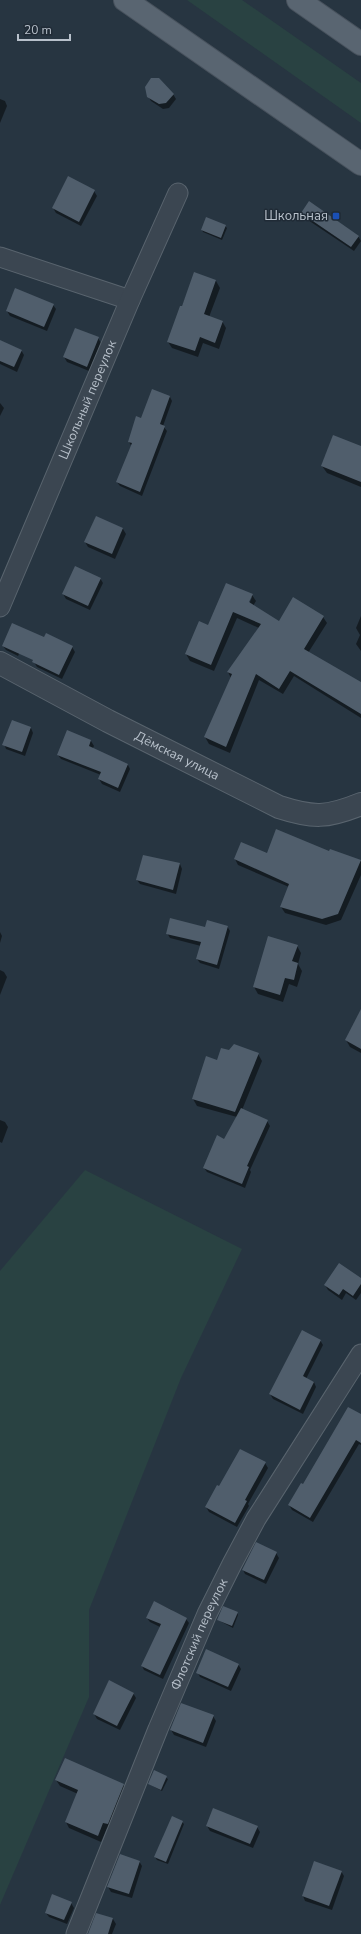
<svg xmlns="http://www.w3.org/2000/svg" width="361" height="1934" viewBox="0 0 361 1934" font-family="'Nunito Sans',sans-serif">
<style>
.green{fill:#294242}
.shadow{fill:#0007;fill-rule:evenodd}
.building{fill:#505e6c}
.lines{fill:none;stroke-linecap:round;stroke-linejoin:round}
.minor-casing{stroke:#59646e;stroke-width:21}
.tertiary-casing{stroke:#59646e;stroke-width:24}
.primary-casing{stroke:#48525d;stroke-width:24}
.minor{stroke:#3b4651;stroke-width:19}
.tertiary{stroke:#3b4651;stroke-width:22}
.primary{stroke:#596571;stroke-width:22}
.transit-dot{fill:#1a4fb4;stroke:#202b36;stroke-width:1.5}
.labels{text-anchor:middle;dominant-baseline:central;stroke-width:3;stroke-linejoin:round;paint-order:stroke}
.poi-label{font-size:13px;fill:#b8c1cb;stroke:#202b36;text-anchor:end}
.street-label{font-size:13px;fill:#b8c1cb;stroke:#202b36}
</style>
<rect width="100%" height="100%" fill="#273541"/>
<g class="green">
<path d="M187,0H242L361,83V123Z"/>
<path d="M85,1170L242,1249L181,1378L89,1610V1697L0,1905V1271Z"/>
</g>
<g class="shadow">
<path d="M173,94L176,99L169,108L163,109L151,101L148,96Z"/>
<path d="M0,99L5,101L7,106L0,123Z"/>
<path d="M94,191L97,196L81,226L56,213L53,208Z"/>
<path d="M302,213L358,236L361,241L354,251L305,218Z"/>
<path d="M225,226L227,228L222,240L203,232L202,230Z"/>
<path d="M195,273L216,281L220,288L209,317L222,321L226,328L219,349L203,343L198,357L172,348L168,342Z"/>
<path d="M53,305L56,309L47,331L10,316L7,311Z"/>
<path d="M98,338L101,343L89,371L67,362L64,357Z"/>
<path d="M0,341L21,350L24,355L17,372L0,364Z"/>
<path d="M170,397L172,401L163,426L167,431L142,496L120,486L117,482L132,447L129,442L142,419Z"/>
<path d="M0,403L4,408L0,416Z"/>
<path d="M361,447V487L327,473L322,466Z"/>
<path d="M96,517L123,529L126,534L115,559L88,547L85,542Z"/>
<path d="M100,578L103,583L90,610L66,599L63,594Z"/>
<path d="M252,595L256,601L253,606L279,622L323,617L327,623L308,653L361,683V718L294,676L283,694L259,680L230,753L209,744L205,737L231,678L228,672L259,628L237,618L214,671L190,661L186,654L209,626ZM250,597H252L248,607L246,606Z"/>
<path d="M361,616V651L356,644L360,635L356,628Z"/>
<path d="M46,634L72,647L75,652L62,679L37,667L34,662Z"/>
<path d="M28,635L18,656L6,650L3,646Z"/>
<path d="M31,728L33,733L25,756L6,749L4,744Z"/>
<path d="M91,741L94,746L92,749L128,765L130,769L120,792L102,784L99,779L101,775L61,759L58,755Z"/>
<path d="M331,851L361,861V875L341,920L326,925L285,913L281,907L289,887L238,865L235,859L267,854L330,852Z"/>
<path d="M180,864L182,869L176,894L140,884L137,880Z"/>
<path d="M227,926L230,931L219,969L200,963L197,959L201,946L170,938L167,933Z"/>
<path d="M0,932L2,936L0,943Z"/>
<path d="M297,946L301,953L298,964L302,971L297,987L289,984L283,1002L258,994L254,987Z"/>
<path d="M0,970L4,972L7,977L0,995Z"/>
<path d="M361,1011V1053L350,1047L346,1040Z"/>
<path d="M229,1052L258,1054L262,1061L242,1110L267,1121L270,1126L250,1170L251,1172L245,1188L207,1172L204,1168L225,1140L237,1117L197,1106L193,1099L217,1061Z"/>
<path d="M0,1120L5,1122L8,1127L2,1143L0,1142Z"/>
<path d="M361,1279V1293L356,1300L346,1293L342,1300L328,1290L325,1285Z"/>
<path d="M320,1340L323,1345L306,1379L314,1382L316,1387L303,1414L273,1399L270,1394Z"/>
<path d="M361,1416V1445L359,1444L313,1522L292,1510L289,1505L303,1485Z"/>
<path d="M265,1463L268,1468L248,1504L249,1506L237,1527L209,1512L206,1507L220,1487Z"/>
<path d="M276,1553L279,1558L266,1584L245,1574L243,1570Z"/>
<path d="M154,1602L172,1610L174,1614L186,1619L189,1623L163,1679L144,1670L142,1666L160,1627L150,1622L147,1618Z"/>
<path d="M237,1613L238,1615L233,1628L218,1620Z"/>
<path d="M238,1664L241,1669L231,1691L200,1677L198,1673Z"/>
<path d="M133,1693L136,1698L120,1730L97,1719L94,1714Z"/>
<path d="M213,1716L216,1721L206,1747L174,1735L171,1730Z"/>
<path d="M154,1771L168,1779L162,1791L149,1784Z"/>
<path d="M56,1780L123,1785L127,1791L111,1830L107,1828L101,1842L69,1828L66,1822L78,1794L60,1786Z"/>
<path d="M182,1822L184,1824L168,1864L157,1860L155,1857Z"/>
<path d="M207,1826L257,1827L260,1832L253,1848L210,1831Z"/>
<path d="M139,1861L142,1866L132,1898L111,1892L108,1887Z"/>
<path d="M341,1871L344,1876L332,1910L305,1901L303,1896Z"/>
<path d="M71,1903L74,1908L67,1924L49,1917L46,1913Z"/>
<path d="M97,1914L113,1919L116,1924L112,1934H89Z"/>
</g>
<g class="building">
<path d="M151,78H159L174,94L166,103L159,104L147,97L145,87Z"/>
<path d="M68,176L95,190L79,222L52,208Z"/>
<path d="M309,201L359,236L351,247L301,213Z"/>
<path d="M206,217L226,225L221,238L201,230Z"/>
<path d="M194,272L216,280L204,314L223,321L215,343L200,337L195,351L167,342L180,306H182Z"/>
<path d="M15,288L54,304L44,327L6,311Z"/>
<path d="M75,328L99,337L87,367L63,357Z"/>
<path d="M0,340L22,350L14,367L0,361Z"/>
<path d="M152,389L170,396L160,424L165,426L140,492L116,482L132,443L128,442L136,416L141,418Z"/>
<path d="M333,435L361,446V482L321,466Z"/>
<path d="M96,516L123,528L112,554L84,542Z"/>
<path d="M75,566L101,578L88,606L62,594Z"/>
<path d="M226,583L253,594L249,602L279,621L293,597L324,616L304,649L361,682V714L290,671L279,689L256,674L226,747L204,737L232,674L227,672L261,624L233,612L211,665L185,654L199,621L208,625Z"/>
<path d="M12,623L44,637L46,633L73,646L59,675L32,662L33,660L2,646Z"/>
<path d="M12,720L31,727L22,752L2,745Z"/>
<path d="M67,730L91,740L89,746L128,764L118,788L98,779L101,772L57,755Z"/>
<path d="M276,829L329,851L330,849L361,860L338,914L322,919L280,907L289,884L234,859L241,842L267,853Z"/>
<path d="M143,855L180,863L173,890L136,880Z"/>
<path d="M170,918L205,927L207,920L228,926L217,965L196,959L201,942L166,934Z"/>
<path d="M268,936L298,945L292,961L298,963L294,980L285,978L280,995L253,987Z"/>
<path d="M361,1009V1049L345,1040Z"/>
<path d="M234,1044L259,1053L235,1112L192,1099L206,1056L217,1060L221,1048L229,1050Z"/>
<path d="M241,1108L268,1120L247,1166L249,1167L242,1184L203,1168L217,1135L224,1139Z"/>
<path d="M339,1263L361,1278V1284L353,1296L343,1289L339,1295L324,1285Z"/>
<path d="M302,1330L321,1340L303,1376L314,1382L300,1410L269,1394Z"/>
<path d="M348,1407L361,1414V1443L356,1440L310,1518L288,1505L301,1483L303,1484Z"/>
<path d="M240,1449L266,1462L245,1500L247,1501L235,1523L205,1507L217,1485L219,1486Z"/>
<path d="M256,1542L277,1552L264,1580L242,1570Z"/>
<path d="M154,1601L187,1618L160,1675L141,1666L161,1624L146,1618Z"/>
<path d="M223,1606L238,1612L232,1626L217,1620Z"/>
<path d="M206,1649L239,1664L228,1687L196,1673Z"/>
<path d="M109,1680L134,1693L117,1726L93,1714Z"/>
<path d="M181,1703L214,1715L203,1743L170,1730Z"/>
<path d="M65,1758L124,1784L108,1824L103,1823L98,1836L65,1822L78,1790L55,1780Z"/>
<path d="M154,1770L167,1776L161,1790L148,1784Z"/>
<path d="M213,1808L258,1826L250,1844L206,1826Z"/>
<path d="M172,1816L183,1821L166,1862L154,1857Z"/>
<path d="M120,1854L140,1861L129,1894L107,1887Z"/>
<path d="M314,1861L342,1871L329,1906L302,1896Z"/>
<path d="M52,1894L72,1902L64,1920L45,1913Z"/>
<path d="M96,1913L113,1918L108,1934H88Z"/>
</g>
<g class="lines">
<g class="minor-casing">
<g id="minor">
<path d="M0,257L130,300"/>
<path id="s1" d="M0,607L130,300L178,193"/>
<path id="s2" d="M76,1934L158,1729L207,1614L232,1564L256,1519L361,1354"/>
</g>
</g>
<g class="tertiary-casing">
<g id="tertiary">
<path id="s3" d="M0,663L108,721L279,807C313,818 327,818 361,804"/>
</g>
</g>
<g class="primary-casing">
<g id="primary">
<path d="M125,0L361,164"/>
<path d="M298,0L361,44"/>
</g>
</g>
<use href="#minor" class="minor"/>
<use href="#tertiary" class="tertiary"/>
<use href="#primary" class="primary"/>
</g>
<rect class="transit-dot" x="332" y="212" width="8" height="8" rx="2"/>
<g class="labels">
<g class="poi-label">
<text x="328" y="216">Школьная</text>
</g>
<g class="street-label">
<text stroke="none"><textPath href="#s1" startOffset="225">Школьный переулок</textPath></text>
<text stroke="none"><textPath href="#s3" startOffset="200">Дёмская улица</textPath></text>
<text stroke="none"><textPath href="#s2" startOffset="324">Флотский переулок</textPath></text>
</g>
</g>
<path d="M18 34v6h52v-6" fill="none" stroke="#b8c1cb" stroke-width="2"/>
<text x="24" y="34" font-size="12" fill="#b8c1cb" stroke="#202b36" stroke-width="3" paint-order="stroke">20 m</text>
</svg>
